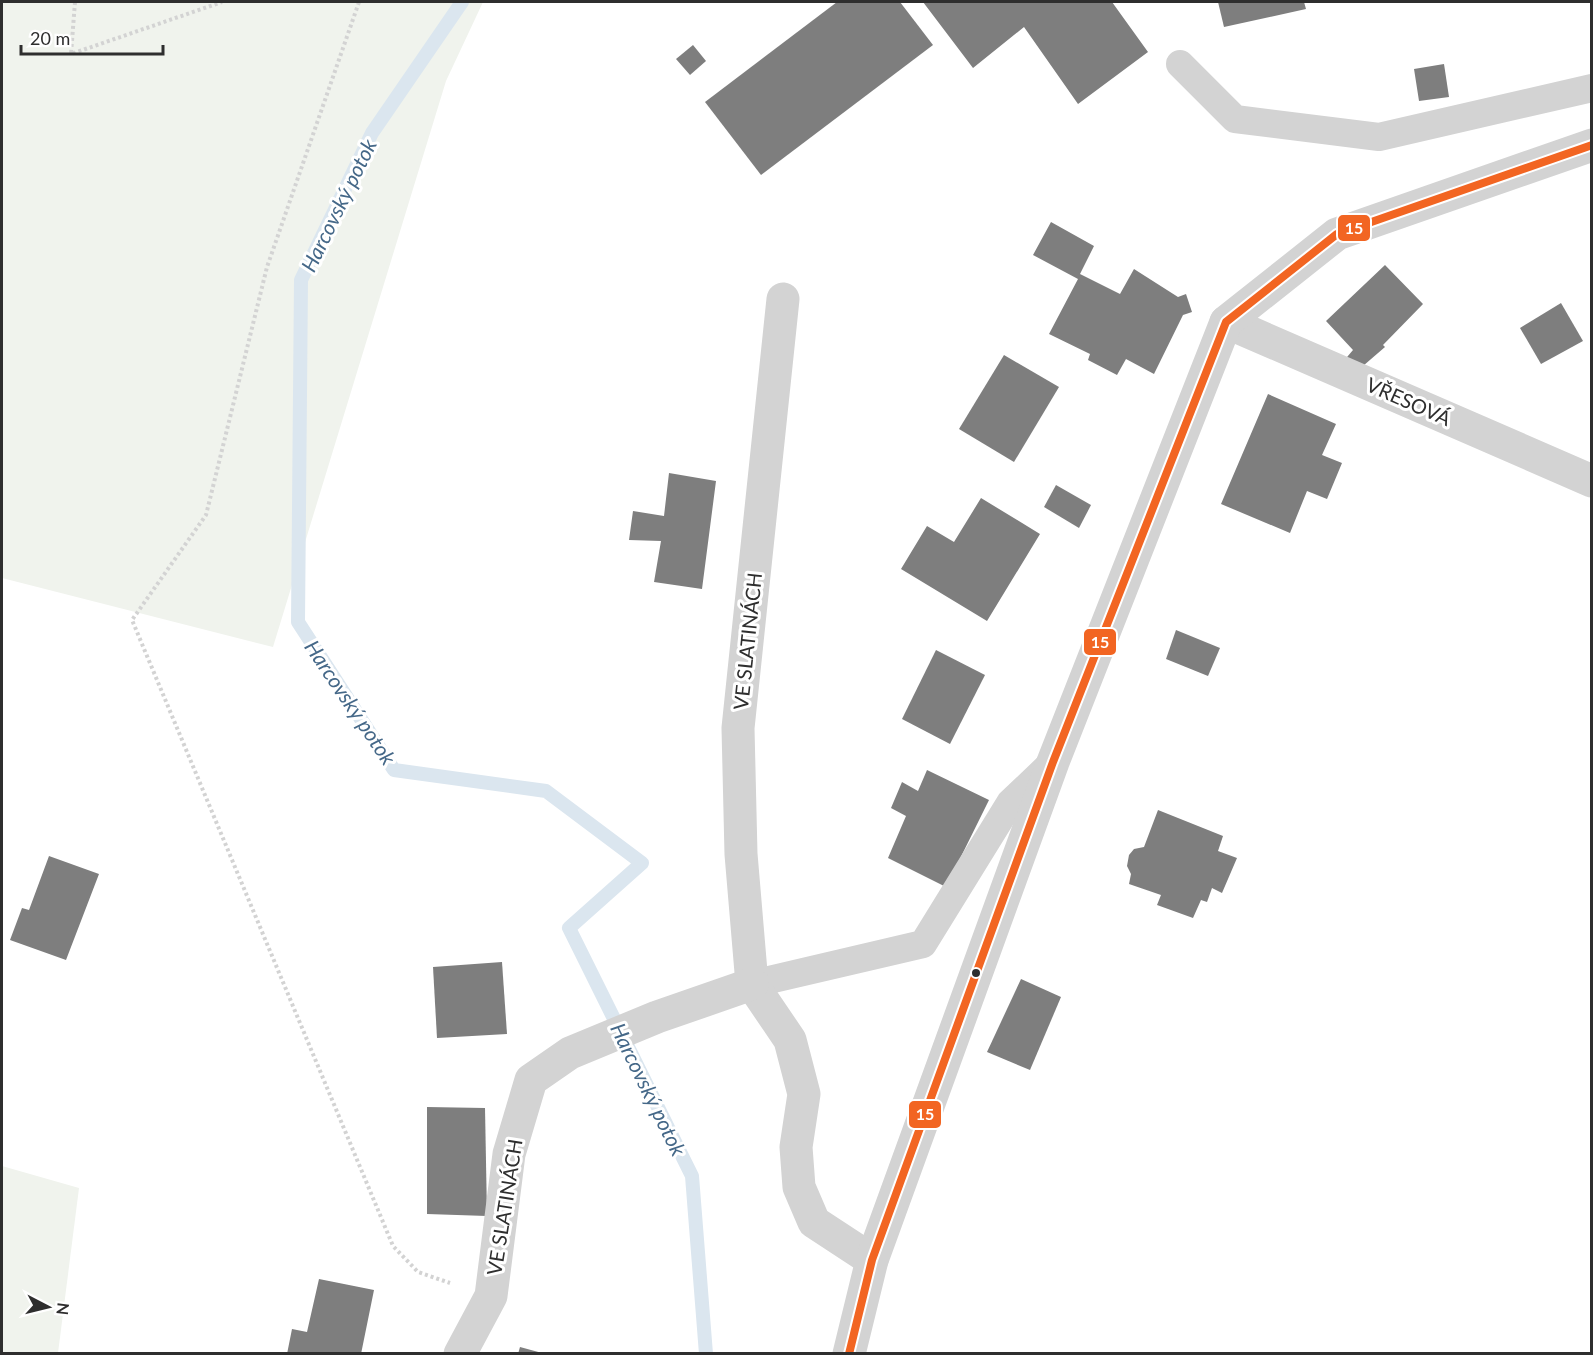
<svg xmlns="http://www.w3.org/2000/svg" width="1593" height="1355" viewBox="0 0 1593 1355" font-family="Lato,sans-serif">
<style>
.green{fill:#f0f3ed}
.lines{fill:none;stroke-linecap:round;stroke-linejoin:round}
.stream{stroke:#dbe6ef;stroke-width:14}
.building{fill:#7e7e7e}
.path{stroke:#d3d3d3;stroke-width:4;stroke-dasharray:3 3;stroke-linecap:butt}
.lane{stroke:#d3d3d3;stroke-width:28}
.street{stroke:#d3d3d3;stroke-width:33}
.bus-1-casing{stroke:#fff;stroke-width:12}
.bus-1{stroke:#f26522;stroke-width:8}
.bus-dot{fill:#2e2e2e;stroke:#fff;stroke-width:2}
.labels{text-anchor:middle;dominant-baseline:central;stroke-width:6;stroke-linejoin:round;paint-order:stroke}
.street-label{font-size:20px;fill:#2e2e2e;stroke:#fff}
.water-label{font-size:21px;font-style:italic;fill:#456888;stroke:#fff}
.line-badge{stroke:#fff;stroke-width:2}
.badge-label{font-size:16px;text-anchor:middle;font-weight:bold;fill:#fff}
</style>
<rect width="100%" height="100%" fill="#fff"/>
<g class="green">
<path d="M2,2H483L446,81L273,647L2,578Z"/>
<path d="M2,1166L79,1188L58,1353H2Z"/>
</g>
<g class="lines">
<path class="stream" d="M462,2L372,133L301,280L298,622L394,770L546,791L642,863L569,928L692,1176L706,1354"/>
</g>
<g class="building">
<path d="M837,2H900L933,45L761,175L705,102Z"/>
<path d="M923,2H1112L1148,52L1078,104L1024,27L973,68Z"/>
<path d="M1218,2H1304L1306,9L1224,27Z"/>
<path d="M693,45L706,61L690,75L676,59Z"/>
<path d="M1444,64L1449,97L1419,101L1414,69Z"/>
<path d="M1051,222L1094,246L1080,274L1120,294L1134,269L1178,297L1186,294L1192,312L1183,315L1154,374L1126,359L1117,375L1088,360L1090,354L1049,334L1078,279L1033,255Z"/>
<path d="M1385,265L1423,304L1383,345L1385,347L1356,372L1342,363L1353,350L1326,321Z"/>
<path d="M1561,303L1583,341L1541,364L1520,328Z"/>
<path d="M1004,355L1059,387L1014,462L959,429Z"/>
<path d="M1268,394L1336,424L1322,455L1342,463L1327,499L1307,491L1290,533L1221,504Z"/>
<path d="M669,473L716,481L702,589L654,582L661,541L629,540L633,511L664,516Z"/>
<path d="M1056,485L1091,505L1079,528L1044,507Z"/>
<path d="M981,498L1040,534L987,621L901,569L927,526L954,542Z"/>
<path d="M1176,630L1220,648L1208,676L1166,659Z"/>
<path d="M936,650L985,675L950,744L902,719Z"/>
<path d="M927,770L989,800L946,887L888,858L906,816L891,808L902,782L918,791Z"/>
<path d="M1158,810L1223,836L1218,851L1237,858L1222,893L1212,888L1207,902L1201,900L1193,918L1157,905L1161,895L1129,884L1131,874L1127,866L1129,855L1134,849L1144,847Z"/>
<path d="M49,856L99,874L66,960L10,940L22,908L29,910Z"/>
<path d="M502,962L507,1034L437,1038L433,967Z"/>
<path d="M1021,979L1061,997L1030,1070L987,1052Z"/>
<path d="M427,1107L485,1108L487,1216L427,1214Z"/>
<path d="M319,1279L374,1290L361,1354H287L292,1329L307,1332Z"/>
<path d="M520,1347L542,1353V1354H518Z"/>
</g>
<g class="lines">
<g class="path">
<path d="M75,2L71,54L222,2"/>
<path d="M359,2L267,267L206,515L132,620L393,1246L418,1272L450,1283"/>
</g>
<g class="lane">
<path d="M1180,64L1235,119L1379,137L1592,88"/>
<path d="M752,984L923,944L1010,803L1053,762"/>
</g>
<g class="street">
<path d="M783,299L738,728L741,854L752,984L790,1040L804,1094L796,1147L799,1187L814,1222L872,1260"/>
<path d="M1226,322L1592,481"/>
<path d="M460,1354L491,1296L509,1154L531,1080L570,1053L657,1017L752,984"/>
<path d="M849,1354L872,1260L1053,762L1226,322L1337,234L1592,145"/>
</g>
<g class="bus-1-casing">
<path id="bus-1" d="M849,1354L872,1260L1053,762L1226,322L1337,234L1592,145"/>
</g>
<use href="#bus-1" class="bus-1"/>
</g>
<circle class="bus-dot" cx="976" cy="973" r="5"/>
<g class="labels">
<g class="street-label">
<text transform="translate(1409 401) rotate(24)">VŘESOVÁ</text>
<text transform="translate(747 641) rotate(-84)">VE SLATINÁCH</text>
<text transform="translate(504 1207) rotate(-81)">VE SLATINÁCH</text>
</g>
<g class="water-label">
<text transform="translate(338 205) rotate(-64)">Harcovský potok</text>
<text transform="translate(351 702) rotate(56)">Harcovský potok</text>
<text transform="translate(649 1089) rotate(64)">Harcovský potok</text>
</g>
</g>
<g class="line-badge">
<rect x="1337" y="214" width="34" height="28" rx="6" fill="#f26522"/>
<rect x="1083" y="628" width="34" height="28" rx="6" fill="#f26522"/>
<rect x="908" y="1100" width="34" height="29" rx="6" fill="#f26522"/>
</g>
<g class="badge-label">
<text x="1354" y="234">15</text>
<text x="1100" y="648">15</text>
<text x="925" y="1120">15</text>
</g>
<rect width="1593" height="1355" fill="none" stroke="#2e2e2e" stroke-width="6"/>
<g transform="translate(48 1307) rotate(97)" stroke="#ffffff" stroke-width="4.5" paint-order="stroke">
<path d="M0-4.5L10 22L0 15L-10 22Z" fill="#2e2e2e"/>
<text y="-9" font-size="16" font-weight="bold" text-anchor="middle" fill="#2e2e2e">N</text>
</g>
<path d="M21 45v9h142v-9" fill="none" stroke="#2e2e2e" stroke-width="3"/>
<text x="30" y="45" font-size="18" fill="#2e2e2e" stroke="#ffffff" stroke-width="4.5" paint-order="stroke">20 m</text>
</svg>
